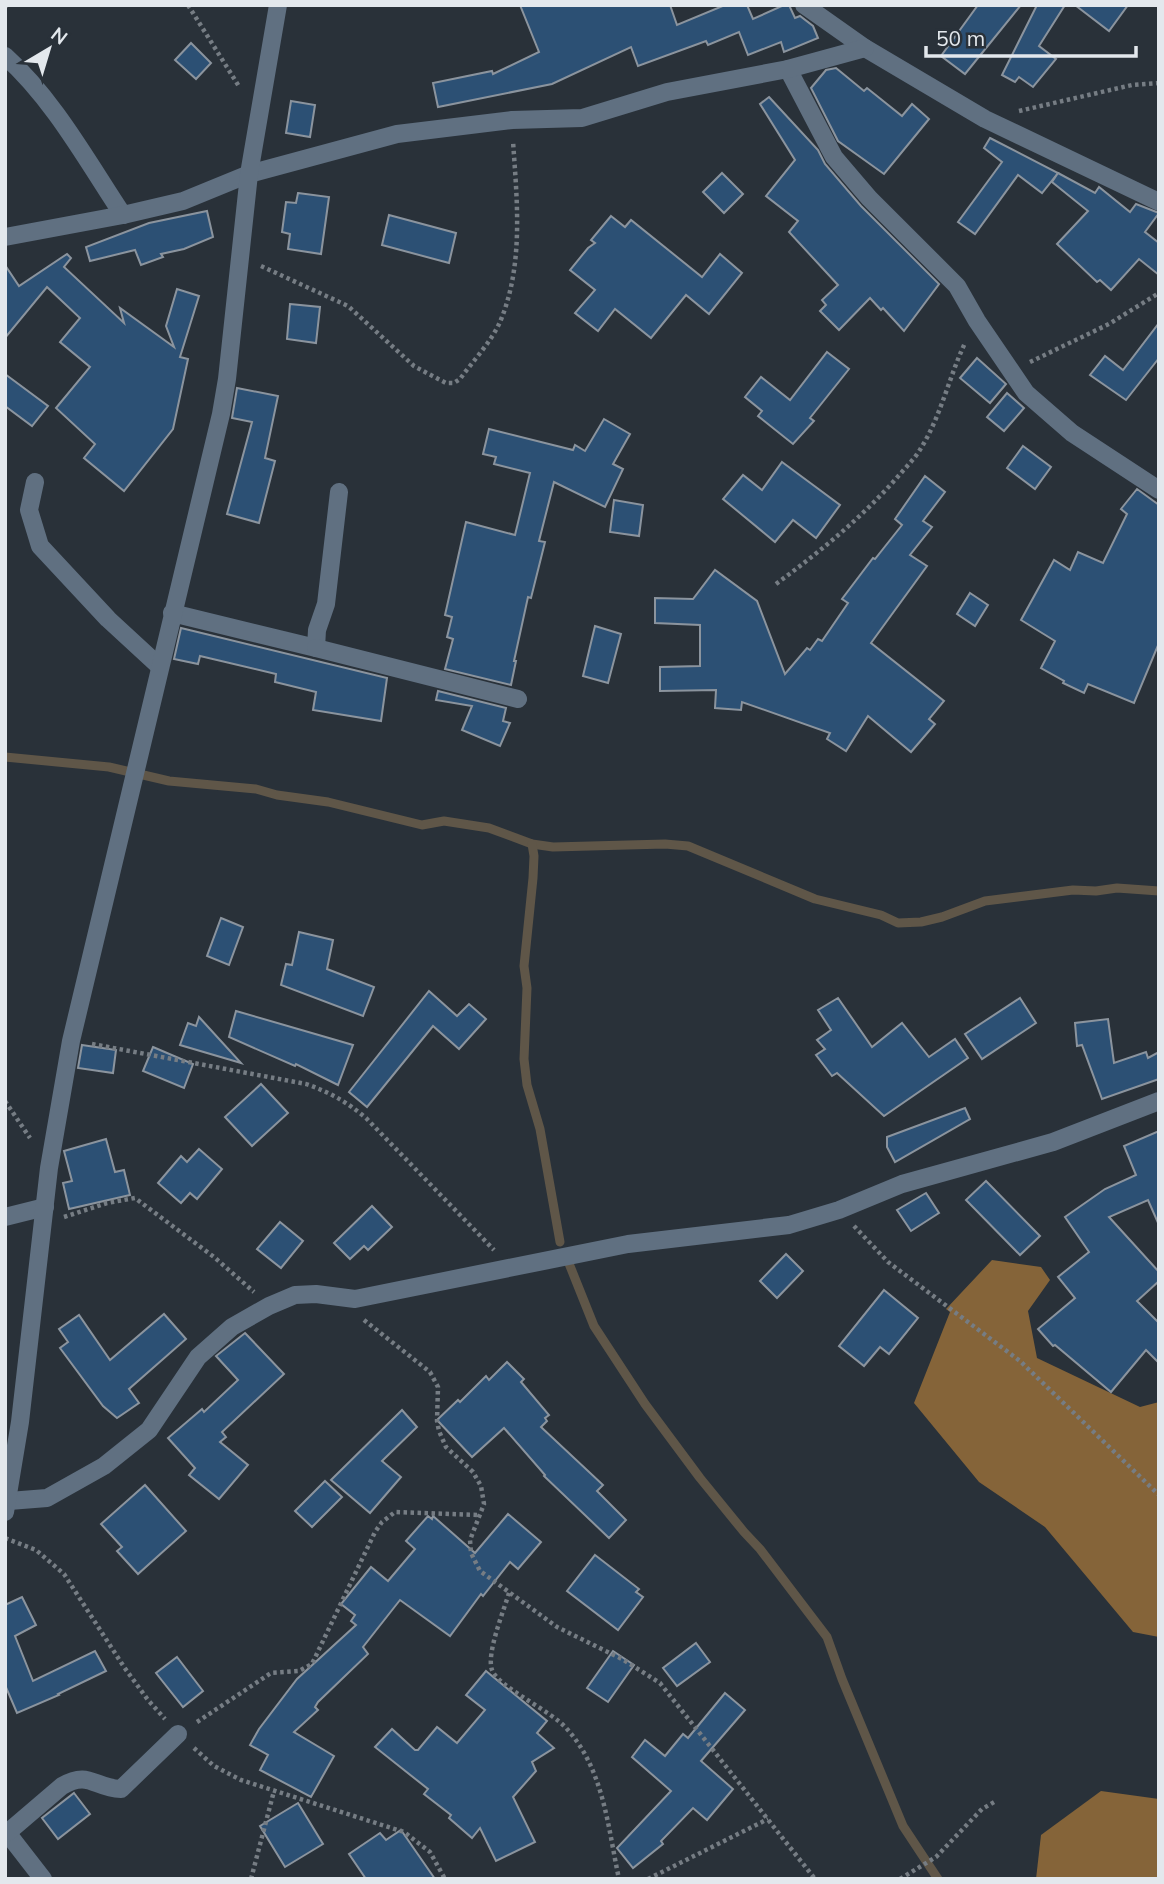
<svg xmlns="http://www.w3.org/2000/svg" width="1164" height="1884" viewBox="0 0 1164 1884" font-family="Mulish,sans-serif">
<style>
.forest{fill:#856439}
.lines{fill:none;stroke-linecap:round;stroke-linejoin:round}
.stream{stroke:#5f5648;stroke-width:9}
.building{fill:#2c5074;stroke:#8b949e;stroke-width:2}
.path{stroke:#767d84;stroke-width:4.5;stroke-dasharray:3.5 3.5;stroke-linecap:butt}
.street{stroke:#607081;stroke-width:18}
</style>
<rect width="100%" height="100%" fill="#293139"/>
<g class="forest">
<path d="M992,1260L1041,1267L1050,1280L1028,1311L1037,1358L1140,1407L1159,1402V1637L1133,1632L1045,1527L979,1482L914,1403L950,1312L946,1309Z"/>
<path d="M1101,1791L1159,1799V1879H1036L1041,1835Z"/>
</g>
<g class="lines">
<g class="stream">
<path d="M5,757L109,767L169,781L256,789L277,795L328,802L422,825L444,821L489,828L532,844L553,847L665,844L688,846L815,899L881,915L898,923L921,922L942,917L985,901L1073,890L1096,891L1117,888L1159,891"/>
<path d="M532,844L534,856L533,878L524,966L527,988L524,1059L527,1085L540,1129L560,1242"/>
<path d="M566,1256L594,1326L645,1404L700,1478L744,1532L760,1549L827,1637L842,1679L903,1826L938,1879"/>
</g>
</g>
<g class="building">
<path d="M520,5H670L677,25L725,5H747L753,19L784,5H789L795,18L800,16L813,26L818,38L784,52L781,42L748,55L739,32L708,45L706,41L638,66L631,47L552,84L438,107L433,83L492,71L493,74L539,52Z"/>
<path d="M978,5H1021L965,74L941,56Z"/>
<path d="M1037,5H1065L1039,46L1056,59L1033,87L1019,77L1015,82L1002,75Z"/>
<path d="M1075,5H1128L1109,31Z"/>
<path d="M191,43L211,63L196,79L175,60Z"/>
<path d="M836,68L864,91L867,88L902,116L912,104L929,119L884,174L838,141L811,88L826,70Z"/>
<path d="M769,97L818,150L825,164L861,206L939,284L904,331L883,308L881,310L870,298L839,330L820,311L826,305L822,300L838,285L789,232L798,221L766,196L795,160L760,104Z"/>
<path d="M291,101L315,105L310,137L286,133Z"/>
<path d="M990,138L1058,173L1042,193L1018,175L975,234L958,222L1002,162L984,148Z"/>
<path d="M722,173L743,194L724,213L703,192Z"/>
<path d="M1058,173L1095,193L1099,187L1130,212L1136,204L1159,213L1145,232L1159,243V275L1139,259L1111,290L1100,280L1097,282L1057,244L1088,211L1052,182Z"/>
<path d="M298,193L329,197L321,254L288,249L290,234L282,232L286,202L296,203Z"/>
<path d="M207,211L213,237L184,249L161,254L163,257L141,265L135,250L90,261L86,247L149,223Z"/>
<path d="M389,215L456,233L449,263L382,245Z"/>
<path d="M611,216L625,227L631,220L702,277L720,254L742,273L709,314L686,295L651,338L615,309L598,331L575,313L595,290L570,270L588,248L595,243L591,240Z"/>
<path d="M67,254L71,258L64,267L124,323L120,308L174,347L166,326L177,289L199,296L180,357L188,359L173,429L124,491L84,458L95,444L56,408L90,367L60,342L80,318L47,287L5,338V265L19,286Z"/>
<path d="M290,304L320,307L316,343L287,339Z"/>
<path d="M1159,323V358L1126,400L1090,375L1105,356L1123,370Z"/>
<path d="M827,352L849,369L810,418L814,421L793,444L758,416L762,411L745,397L761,377L790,400Z"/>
<path d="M977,358L1006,384L990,403L960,378Z"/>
<path d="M5,374L48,406L32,426L5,406Z"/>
<path d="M237,388L278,396L265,458L275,461L259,523L227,514L252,422L232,418Z"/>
<path d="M1007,393L1024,408L1004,431L987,417Z"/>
<path d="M604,419L630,434L613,464L623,469L605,507L554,482L539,541L545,542L531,598L528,597L514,661H516L511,685L445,669L453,639L447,637L452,617L445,615L466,522L515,535L530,473L494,464L496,457L483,454L489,429L573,450L575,445L585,451Z"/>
<path d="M1023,446L1051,467L1035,489L1007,468Z"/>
<path d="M782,462L840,505L816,538L793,520L775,542L723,499L743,475L762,490Z"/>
<path d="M925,476L945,492L923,521L932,527L910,555L927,566L871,643L944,701L929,719L935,724L911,752L868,716L846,751L827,739L830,733L742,702L741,710L715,708L716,690L660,691V667L700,666V625L655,623V598L693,599L715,570L757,601L785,674L807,648L810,650L818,639L822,641L848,603L842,599L873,558L875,559L902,525L895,519Z"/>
<path d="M1137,489L1159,505V643L1134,703L1088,684L1084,693L1063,683L1064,681L1041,668L1055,641L1021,620L1054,560L1070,570L1078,552L1103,563L1127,514L1121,509Z"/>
<path d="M614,500L643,505L639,536L610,532Z"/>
<path d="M970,593L988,605L975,626L957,614Z"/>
<path d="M595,626L621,634L608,683L583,676Z"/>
<path d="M181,628L387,678L381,721L313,710L316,692L275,682L276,674L200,656L198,664L174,659Z"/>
<path d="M438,691L506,708L503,721L510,723L500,746L462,730L472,706L436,700Z"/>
<path d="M221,918L243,927L229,965L207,956Z"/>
<path d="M299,932L333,940L327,969L374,987L363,1016L281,985L286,964L292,965Z"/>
<path d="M429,991L457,1016L469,1004L486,1019L459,1049L433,1026L367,1107L349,1092Z"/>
<path d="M838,998L872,1047L902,1023L929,1057L955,1039L968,1058L884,1116L837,1073L832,1076L816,1055L825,1049L817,1040L831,1030L818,1010Z"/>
<path d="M1020,998L1036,1023L982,1059L965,1034Z"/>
<path d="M236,1011L353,1045L338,1085L296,1064L295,1066L229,1037Z"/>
<path d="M199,1017L241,1063L180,1045L188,1023L196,1026Z"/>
<path d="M1108,1019L1114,1063L1146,1052L1148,1058L1159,1052V1079L1102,1099L1082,1045L1077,1046L1075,1023Z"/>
<path d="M82,1045L116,1050L113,1073L78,1068Z"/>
<path d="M153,1047L193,1064L184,1088L143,1071Z"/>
<path d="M261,1084L288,1113L252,1146L225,1117Z"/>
<path d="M965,1108L970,1119L895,1162L887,1147V1137Z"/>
<path d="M1159,1131V1225L1148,1200L1109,1217L1159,1272V1281L1137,1301L1159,1323V1363L1146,1350L1111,1392L1055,1345L1053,1346L1038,1329L1075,1298L1058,1277L1089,1252L1065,1217L1105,1189L1136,1175L1124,1146Z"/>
<path d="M106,1139L115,1172L124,1170L130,1195L69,1209L63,1183L72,1181L64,1151Z"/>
<path d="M199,1149L222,1169L197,1199L190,1193L181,1203L158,1183L181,1156L187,1162Z"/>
<path d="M986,1181L1040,1236L1020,1255L966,1200Z"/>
<path d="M926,1193L939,1213L911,1231L897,1210Z"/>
<path d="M372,1206L392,1227L368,1250L364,1246L350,1259L334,1243Z"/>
<path d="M280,1222L303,1241L281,1268L257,1249Z"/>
<path d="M786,1254L803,1271L777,1298L760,1281Z"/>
<path d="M884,1290L918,1318L889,1354L880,1347L864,1366L839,1346Z"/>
<path d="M164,1314L186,1339L129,1389L139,1403L117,1418L103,1406L60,1348L68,1342L59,1329L79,1315L110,1360Z"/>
<path d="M245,1333L284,1374L222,1432L226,1437L220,1442L248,1465L219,1499L189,1475L195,1468L168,1438L202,1409L204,1412L238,1380L216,1356Z"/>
<path d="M507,1362L524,1379L521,1382L549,1415L545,1418L547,1421L541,1427L603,1485L597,1491L626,1520L609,1538L544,1476L545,1475L504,1428L472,1457L437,1420L458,1400L460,1402L486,1376L489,1380Z"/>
<path d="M402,1410L417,1427L382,1461L401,1477L370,1513L331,1480Z"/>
<path d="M325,1481L342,1497L312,1527L295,1511Z"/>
<path d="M145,1485L186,1531L138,1574L117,1551L122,1547L101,1524Z"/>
<path d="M508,1514L541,1542L518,1569L510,1562L483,1596L481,1594L450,1636L400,1600L363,1647L368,1654L318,1702L315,1707L318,1710L294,1732L334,1756L311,1797L260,1770L268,1755L250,1745L259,1729L297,1679L356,1625L351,1621L355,1615L341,1604L371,1567L388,1581L415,1549L406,1541L428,1516L432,1519L433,1516L475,1553Z"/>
<path d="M595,1555L639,1589L636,1592L643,1597L618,1630L567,1591Z"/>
<path d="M22,1597L36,1625L15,1636L33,1681L95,1651L106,1671L58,1694L59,1695L17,1713L5,1685V1605Z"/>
<path d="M696,1643L710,1662L677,1686L663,1668Z"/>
<path d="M613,1651L634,1665L608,1702L587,1688Z"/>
<path d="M177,1657L203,1691L183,1707L156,1673Z"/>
<path d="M486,1671L547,1721L537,1733L554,1748L532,1762L536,1771L513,1797L535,1842L496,1861L480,1828L472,1838L449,1818L451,1815L424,1794L428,1789L375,1747L392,1729L415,1750H418L437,1727L457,1743L485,1710L466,1695Z"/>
<path d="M725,1693L745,1710L701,1761L733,1789L707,1820L693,1808L661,1841L663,1844L633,1868L617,1848L671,1791L632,1757L645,1740L665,1756L683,1734L688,1738Z"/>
<path d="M74,1793L90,1814L58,1839L42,1818Z"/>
<path d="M298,1803L323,1844L285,1867L260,1826Z"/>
<path d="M401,1830L435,1879H366L349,1854L380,1833L386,1840Z"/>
</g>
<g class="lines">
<g class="path">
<path d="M188,5L240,88"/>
<path d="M5,7L7,5"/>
<path d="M1019,111L1132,85L1159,83"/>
<path d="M261,266L348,306L414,366L425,372L446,383H454L460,379C473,361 491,342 500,322C524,265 517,201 513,141"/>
<path d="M1030,362L1109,324L1159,293"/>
<path d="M776,584C822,550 863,517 901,473C908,465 916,457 921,448C941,416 949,377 965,343"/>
<path d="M92,1044L306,1084C329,1092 347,1102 366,1118L494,1250"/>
<path d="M5,1101L30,1138"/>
<path d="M64,1217L107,1203L135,1198L214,1257L254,1292"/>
<path d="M854,1226L888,1262L1020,1361L1159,1495"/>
<path d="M364,1320L430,1372L438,1387L437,1421L439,1431L446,1447L473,1472L481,1486L484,1504L470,1540L471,1553L480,1571L557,1627L622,1659L660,1683L815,1879"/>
<path d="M5,1538L36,1550L64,1574L124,1667L148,1700L165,1719"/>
<path d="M509,1593C504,1610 486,1654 492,1670C498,1687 552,1711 567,1729C604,1770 608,1828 619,1879"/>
<path d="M197,1722L271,1673L299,1671L312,1664L375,1532L382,1522L395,1512L478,1515"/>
<path d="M194,1748L214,1766L241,1780L404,1832L430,1852L445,1879"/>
<path d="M251,1879L274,1791"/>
<path d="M648,1879L768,1819"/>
<path d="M900,1879L936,1857L982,1809L996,1801"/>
</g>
<g class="street">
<path d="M804,5L865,48L985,119L1159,202"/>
<path d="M5,56C54,100 87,161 123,215"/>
<path d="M788,69L834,157L869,198L957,286L977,321L1026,393L1072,433L1159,490"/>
<path d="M5,237L123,215L183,201L249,174L397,134L512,120L582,118L667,92L788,69L865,48"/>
<path d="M35,482L29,510L40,546L108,619L159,666"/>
<path d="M172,613L316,648L317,630L326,604L339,492"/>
<path d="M316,648L518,699"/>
<path d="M5,1217L45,1207"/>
<path d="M9,1501L47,1498L104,1466L149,1430L198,1357L232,1327L269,1306L295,1295L316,1294L355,1299L628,1244L789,1225L839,1210L902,1184L1053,1142L1159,1101"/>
<path d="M5,1512L20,1422L49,1168L71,1041L221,414L227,379L249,174L278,5"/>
<path d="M5,1830L43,1879"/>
<path d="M7,1833L62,1786C89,1770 94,1788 121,1789L178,1734"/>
</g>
</g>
<rect width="1164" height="1884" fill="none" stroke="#e3e8ed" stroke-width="14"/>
<g transform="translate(49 49) rotate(38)" stroke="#293139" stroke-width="5" paint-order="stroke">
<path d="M0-5L12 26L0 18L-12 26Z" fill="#e3e8ed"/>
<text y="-10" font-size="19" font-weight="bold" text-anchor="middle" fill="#e3e8ed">N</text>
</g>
<path d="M926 46v10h210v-10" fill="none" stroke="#e3e8ed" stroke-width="3.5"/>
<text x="936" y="46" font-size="21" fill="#e3e8ed" stroke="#293139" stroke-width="5" paint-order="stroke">50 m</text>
</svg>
